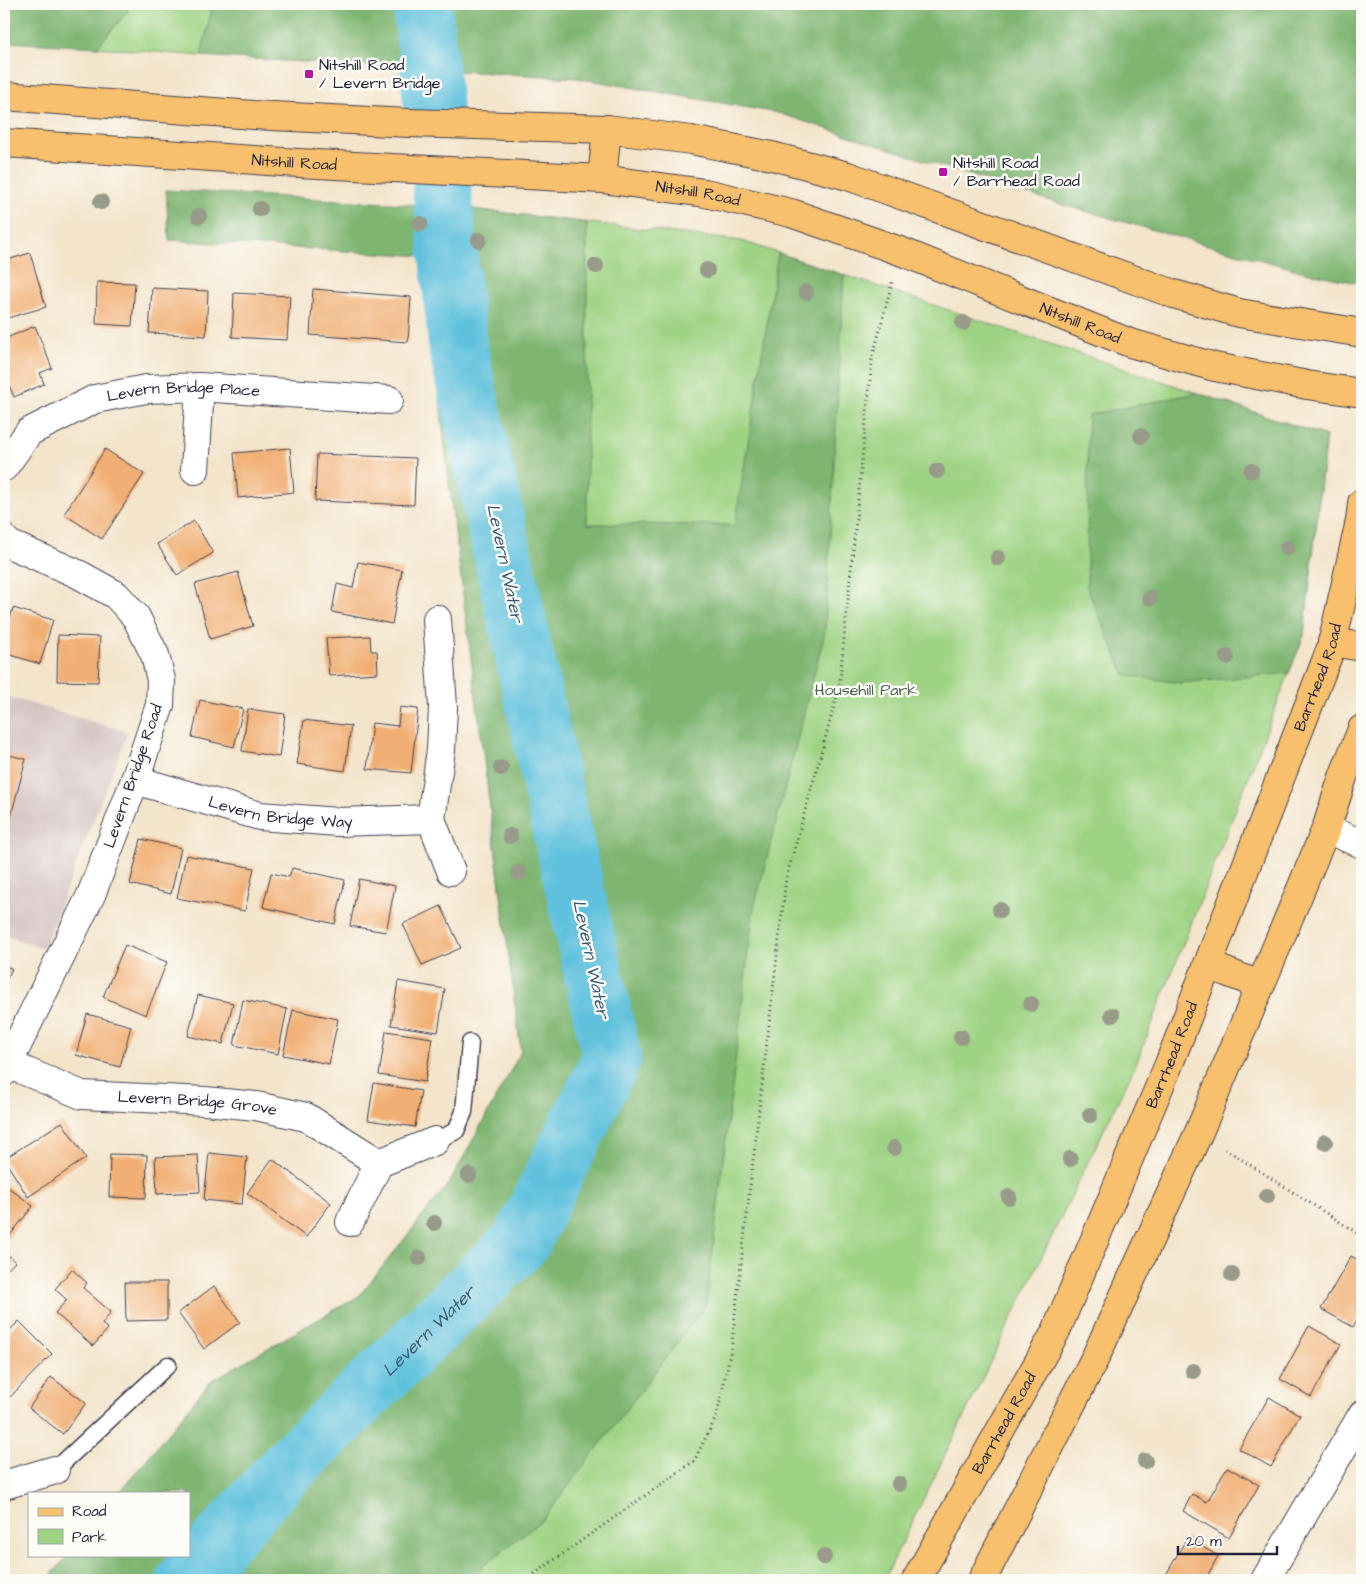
<svg xmlns="http://www.w3.org/2000/svg" width="1366" height="1584" viewBox="0 0 1366 1584" font-family="'Architects Daughter',sans-serif">
<style>
.industrial{fill:#d1bfbe}
.green{fill:#9ed383;stroke:#607a5f}
.forest{fill:#7eb571;stroke:#506c56}
.lines{fill:none;stroke-linecap:round;stroke-linejoin:round}
.river{stroke:#5fc1dd;stroke-width:59}
.building{fill:#f1af73}
.service-casing{stroke:#413f50;stroke-width:19}
.minor-casing{stroke:#413f50;stroke-width:30}
.primary-casing{stroke:#413f50;stroke-width:30}
.path{stroke:#413f50;stroke-width:3;stroke-dasharray:1 4;stroke-linecap:butt}
.service{stroke:#fff;stroke-width:16}
.minor{stroke:#fff;stroke-width:28}
.primary{stroke:#f8bf6c;stroke-width:28}
.tree{fill:#989b89}
.poi-dot{fill:#b5179e;stroke:#fdfcf7;stroke-width:2}
.labels{text-anchor:middle;dominant-baseline:central;stroke-width:5;stroke-linejoin:round;paint-order:stroke}
.poi-label{font-size:16px;fill:#22223b;stroke:#fdfcf7;text-anchor:start}
.street-label{font-size:16px;fill:#22223b;stroke:#fdfcf7}
.park-label{font-size:16px;fill:#4d6054;stroke:#fdfcf7}
.water-label{font-size:18px;font-style:italic;fill:#375a74;stroke:#fdfcf7}
</style>
<rect width="100%" height="100%" fill="#fdfcf7"/>
<filter id="ink" filterUnits="userSpaceOnUse"><feTurbulence type="fractalNoise" baseFrequency=".02" numOctaves="2"/><feDisplacementMap in="SourceGraphic" scale="10" xChannelSelector="R" yChannelSelector="G"/><feConvolveMatrix kernelMatrix="1 2 1 2 8 2 1 2 1" color-interpolation-filters="sRGB"/></filter>
<filter id="wash" filterUnits="userSpaceOnUse"><feTurbulence type="fractalNoise" baseFrequency=".0096" numOctaves="4" result="noise"/><feDisplacementMap in="SourceGraphic" scale="20" xChannelSelector="R" yChannelSelector="G"/><feGaussianBlur stdDeviation="1.12" result="paint"/><feColorMatrix in="noise" values="0 0 0 0 0 0 0 0 0 0 0 0 0 0 0 0 0 1.4 0 .05"/><feComposite in="paint" operator="in"/></filter>
<g filter="url(#wash)">
<rect width="100%" height="100%" fill="#f3e4ca"/>
<path class="industrial" d="M4,696L128,732L43,949L4,935Z"/>
<g class="green">
<path d="M123,4H213L201,56L97,47L128,11Z"/>
<path d="M456,207L742,241L1326,436L1304,635L1137,1062L884,1580H47L68,1555H189V1493H119L211,1381L359,1296L450,1182L521,1052L449,483Z"/>
</g>
<g class="forest">
<path d="M4,4H123L128,11L97,47L4,42Z"/>
<path d="M213,4H1362V284L1305,272L1063,205L778,113L577,78L201,56Z"/>
<path d="M166,190L456,207L587,223V524L735,525L778,253L844,275L825,632L753,912L706,1305L544,1518L466,1580H47L68,1555H189V1493H119L211,1381L359,1296L450,1182L521,1052L449,483L424,256L169,240Z"/>
<path d="M1197,393L1326,436L1304,635L1289,673L1180,683L1125,675L1087,588L1088,415Z"/>
</g>
<g class="lines">
<g class="river">
<path d="M422,4L433,104"/>
<path id="s1" d="M186,1580L291,1464L521,1242L612,1058L562,831L458,347L442,191"/>
</g>
</g>
<g id="blocks">
<g class="building">
<path d="M30,253L46,307L4,319V261Z"/>
<path d="M97,282L135,283L132,326L96,324Z"/>
<path d="M152,288L208,291L206,336L149,333Z"/>
<path d="M313,289L411,297L408,342L310,335Z"/>
<path d="M234,293L290,296L287,340L232,337Z"/>
<path d="M35,326L52,368L40,373L44,384L14,397L4,373V339Z"/>
<path d="M290,448L294,492L238,498L234,453Z"/>
<path d="M105,449L144,474L102,539L64,514Z"/>
<path d="M317,454L416,458L414,505L315,501Z"/>
<path d="M194,521L213,553L177,575L157,544Z"/>
<path d="M358,562L402,570L392,624L332,612L337,584L353,588Z"/>
<path d="M238,572L253,626L210,639L195,584Z"/>
<path d="M13,608L53,620L40,664L4,653V640Z"/>
<path d="M58,635L100,637L98,682L57,681Z"/>
<path d="M370,636L371,651H377L378,673L329,676L326,638Z"/>
<path d="M200,700L243,709L234,747L192,737Z"/>
<path d="M400,707L418,709L411,773L367,769L372,723L398,726Z"/>
<path d="M248,709L285,714L279,757L242,751Z"/>
<path d="M304,720L351,726L345,771L297,764Z"/>
<path d="M4,754L26,759L4,843Z"/>
<path d="M141,839L181,848L171,894L130,884Z"/>
<path d="M186,855L254,868L245,911L177,898Z"/>
<path d="M292,868L345,880L335,924L263,907L271,873L289,877Z"/>
<path d="M359,879L395,886L386,932L350,926Z"/>
<path d="M441,906L461,948L422,965L403,924Z"/>
<path d="M125,945L167,962L146,1015L103,997Z"/>
<path d="M4,965L12,969L4,984Z"/>
<path d="M398,981L445,989L438,1032L391,1025Z"/>
<path d="M198,995L233,1003L223,1044L188,1036Z"/>
<path d="M243,1000L287,1009L278,1054L234,1045Z"/>
<path d="M293,1010L338,1019L329,1064L283,1055Z"/>
<path d="M87,1014L131,1026L120,1067L76,1055Z"/>
<path d="M386,1031L432,1038L425,1082L379,1075Z"/>
<path d="M374,1083L421,1091L415,1127L368,1120Z"/>
<path d="M62,1122L86,1158L28,1197L4,1159Z"/>
<path d="M209,1153L247,1157L242,1204L204,1200Z"/>
<path d="M110,1154L147,1155L146,1198L109,1197Z"/>
<path d="M198,1155L200,1192L157,1194L155,1157Z"/>
<path d="M272,1159L331,1203L306,1237L247,1193Z"/>
<path d="M4,1184L33,1206L7,1239L4,1236Z"/>
<path d="M4,1250L15,1262L4,1273Z"/>
<path d="M1351,1256L1362,1262V1310L1353,1327L1321,1309Z"/>
<path d="M72,1269L87,1283L83,1288L111,1312L102,1324L108,1329L93,1346L55,1313L67,1300L55,1289Z"/>
<path d="M125,1282H167V1320L126,1321Z"/>
<path d="M214,1286L240,1322L204,1349L178,1313Z"/>
<path d="M19,1321L52,1354L9,1398L4,1392V1336Z"/>
<path d="M1309,1326L1341,1344L1311,1397L1280,1379Z"/>
<path d="M51,1377L86,1403L63,1434L29,1408Z"/>
<path d="M1269,1397L1300,1415L1271,1467L1239,1449Z"/>
<path d="M1227,1467L1259,1485L1229,1538L1183,1511L1192,1494L1207,1502Z"/>
<path d="M1187,1538L1218,1556L1205,1580H1163Z"/>
</g>
</g>
</g>
<g filter="url(#ink)">
<use href="#blocks" fill-opacity="0" stroke="#413f50" stroke-width="1"/>
<g class="lines">
<g class="service-casing">
<g id="service">
<path d="M435,1141L456,1131L464,1112L470,1043"/>
<path d="M55,1470L168,1365"/>
</g>
</g>
<g class="minor-casing">
<g id="minor">
<path id="s2" d="M4,467L29,432L95,399L146,389L200,387L389,400"/>
<path d="M195,470L200,387"/>
<path d="M4,539L9,544L78,574L116,595L136,617L155,655L161,680L160,705L135,780L91,895L4,1072"/>
<path d="M437,619L443,707L441,750L431,819L451,871"/>
<path id="s3" d="M135,780L260,816L338,822L431,819"/>
<path d="M1326,829L1362,844"/>
<path id="s4" d="M8,1064L82,1095L205,1101L256,1106L306,1117L379,1163"/>
<path d="M350,1222L379,1163L435,1141"/>
<path d="M4,1485L55,1470"/>
<path d="M1265,1580L1362,1415"/>
</g>
</g>
<g class="primary-casing">
<g id="primary">
<path d="M4,96L253,115L409,123L607,129L691,140L772,156L848,176L1174,294L1239,313L1362,333"/>
<path id="s5" d="M4,143L298,163L602,179L705,193L791,213L900,251L1130,343L1215,367L1307,385L1362,393"/>
<path d="M602,179L607,129"/>
<path d="M1332,642L1362,647"/>
<path d="M1208,965L1260,985"/>
<path id="s6" d="M916,1580L1056,1331L1169,1064L1331,648L1360,521L1362,503"/>
<path d="M982,1580L1096,1356L1199,1132L1326,829L1343,777L1362,729"/>
</g>
</g>
<g class="path">
<path d="M1225,1149L1362,1236"/>
<path d="M526,1580L694,1461L717,1415L731,1350L786,879L839,689L872,360L893,279"/>
</g>
<use href="#service" class="service"/>
<use href="#minor" class="minor"/>
<use href="#primary" class="primary"/>
</g>
<g class="tree">
<circle cx="101" cy="202" r="8"/>
<circle cx="260" cy="209" r="8"/>
<circle cx="199" cy="216" r="8"/>
<circle cx="420" cy="224" r="8"/>
<circle cx="479" cy="240" r="8"/>
<circle cx="596" cy="266" r="8"/>
<circle cx="707" cy="270" r="8"/>
<circle cx="806" cy="292" r="8"/>
<circle cx="963" cy="323" r="8"/>
<circle cx="1141" cy="436" r="8"/>
<circle cx="937" cy="471" r="8"/>
<circle cx="1251" cy="471" r="8"/>
<circle cx="1287" cy="548" r="8"/>
<circle cx="998" cy="558" r="8"/>
<circle cx="1150" cy="598" r="8"/>
<circle cx="1227" cy="657" r="8"/>
<circle cx="501" cy="768" r="8"/>
<circle cx="510" cy="836" r="8"/>
<circle cx="519" cy="873" r="8"/>
<circle cx="1000" cy="910" r="8"/>
<circle cx="1031" cy="1004" r="8"/>
<circle cx="1112" cy="1015" r="8"/>
<circle cx="961" cy="1037" r="8"/>
<circle cx="1090" cy="1115" r="8"/>
<circle cx="1325" cy="1142" r="8"/>
<circle cx="894" cy="1148" r="8"/>
<circle cx="1070" cy="1159" r="8"/>
<circle cx="469" cy="1175" r="8"/>
<circle cx="1267" cy="1196" r="8"/>
<circle cx="1009" cy="1197" r="8"/>
<circle cx="434" cy="1223" r="8"/>
<circle cx="419" cy="1258" r="8"/>
<circle cx="1232" cy="1275" r="8"/>
<circle cx="1193" cy="1371" r="8"/>
<circle cx="1145" cy="1461" r="8"/>
<circle cx="899" cy="1484" r="8"/>
<circle cx="824" cy="1557" r="8"/>
</g>
</g>
<g class="poi-dot">
<rect x="304" y="69" width="10" height="10" rx="2.5"/>
<rect x="938" y="167" width="10" height="10" rx="2.5"/>
</g>
<g class="labels">
<g class="poi-label">
<text x="319" y="65">Nitshill Road<tspan x="319" dy="18">/ Levern Bridge</tspan></text>
<text x="953" y="163">Nitshill Road<tspan x="953" dy="18">/ Barrhead Road</tspan></text>
</g>
<g class="street-label">
<text stroke="none"><textPath href="#s5" startOffset="291">Nitshill Road</textPath></text>
<text stroke="none"><textPath href="#s5" startOffset="696">Nitshill Road</textPath></text>
<text stroke="none"><textPath href="#s5" startOffset="1101">Nitshill Road</textPath></text>
<text stroke="none"><textPath href="#s2" startOffset="206">Levern Bridge Place</textPath></text>
<text stroke="none"><textPath href="#s6" startOffset="990">Barrhead Road</textPath></text>
<text transform="translate(133 776) rotate(-71)">Levern Bridge Road</text>
<text stroke="none"><textPath href="#s3" startOffset="150">Levern Bridge Way</textPath></text>
<text stroke="none"><textPath href="#s6" startOffset="585">Barrhead Road</textPath></text>
<text stroke="none"><textPath href="#s4" startOffset="196">Levern Bridge Grove</textPath></text>
<text stroke="none"><textPath href="#s6" startOffset="180">Barrhead Road</textPath></text>
</g>
<g class="park-label">
<text x="866" y="690">Househill Park</text>
</g>
<g class="water-label">
<text transform="translate(505 563) rotate(78)">Levern Water</text>
<text transform="translate(591 959) rotate(78)">Levern Water</text>
<text stroke="none"><textPath href="#s1" startOffset="348">Levern Water</textPath></text>
</g>
</g>
<rect width="1366" height="1584" fill="none" stroke="#fdfcf7" stroke-width="20"/>
<rect x="28" y="1492" width="162" height="65" fill="#fdfcf7" stroke="#a5a5ac"/>
<rect x="38" y="1508" width="25" height="8" fill="#f8bf6c" stroke="#a5a5ac"/>
<text x="72" y="1516" font-size="15" fill="#22223b">Road</text>
<rect x="38" y="1529" width="25" height="15" fill="#9ed383" stroke="#a5a5ac"/>
<text x="72" y="1542" font-size="15" fill="#22223b">Park</text>
<path d="M1178 1546v8h99v-8" fill="none" stroke="#22223b" stroke-width="2.5"/>
<text x="1186" y="1546" font-size="15" fill="#22223b" stroke="#fdfcf7" stroke-width="4" paint-order="stroke">20 m</text>
</svg>
